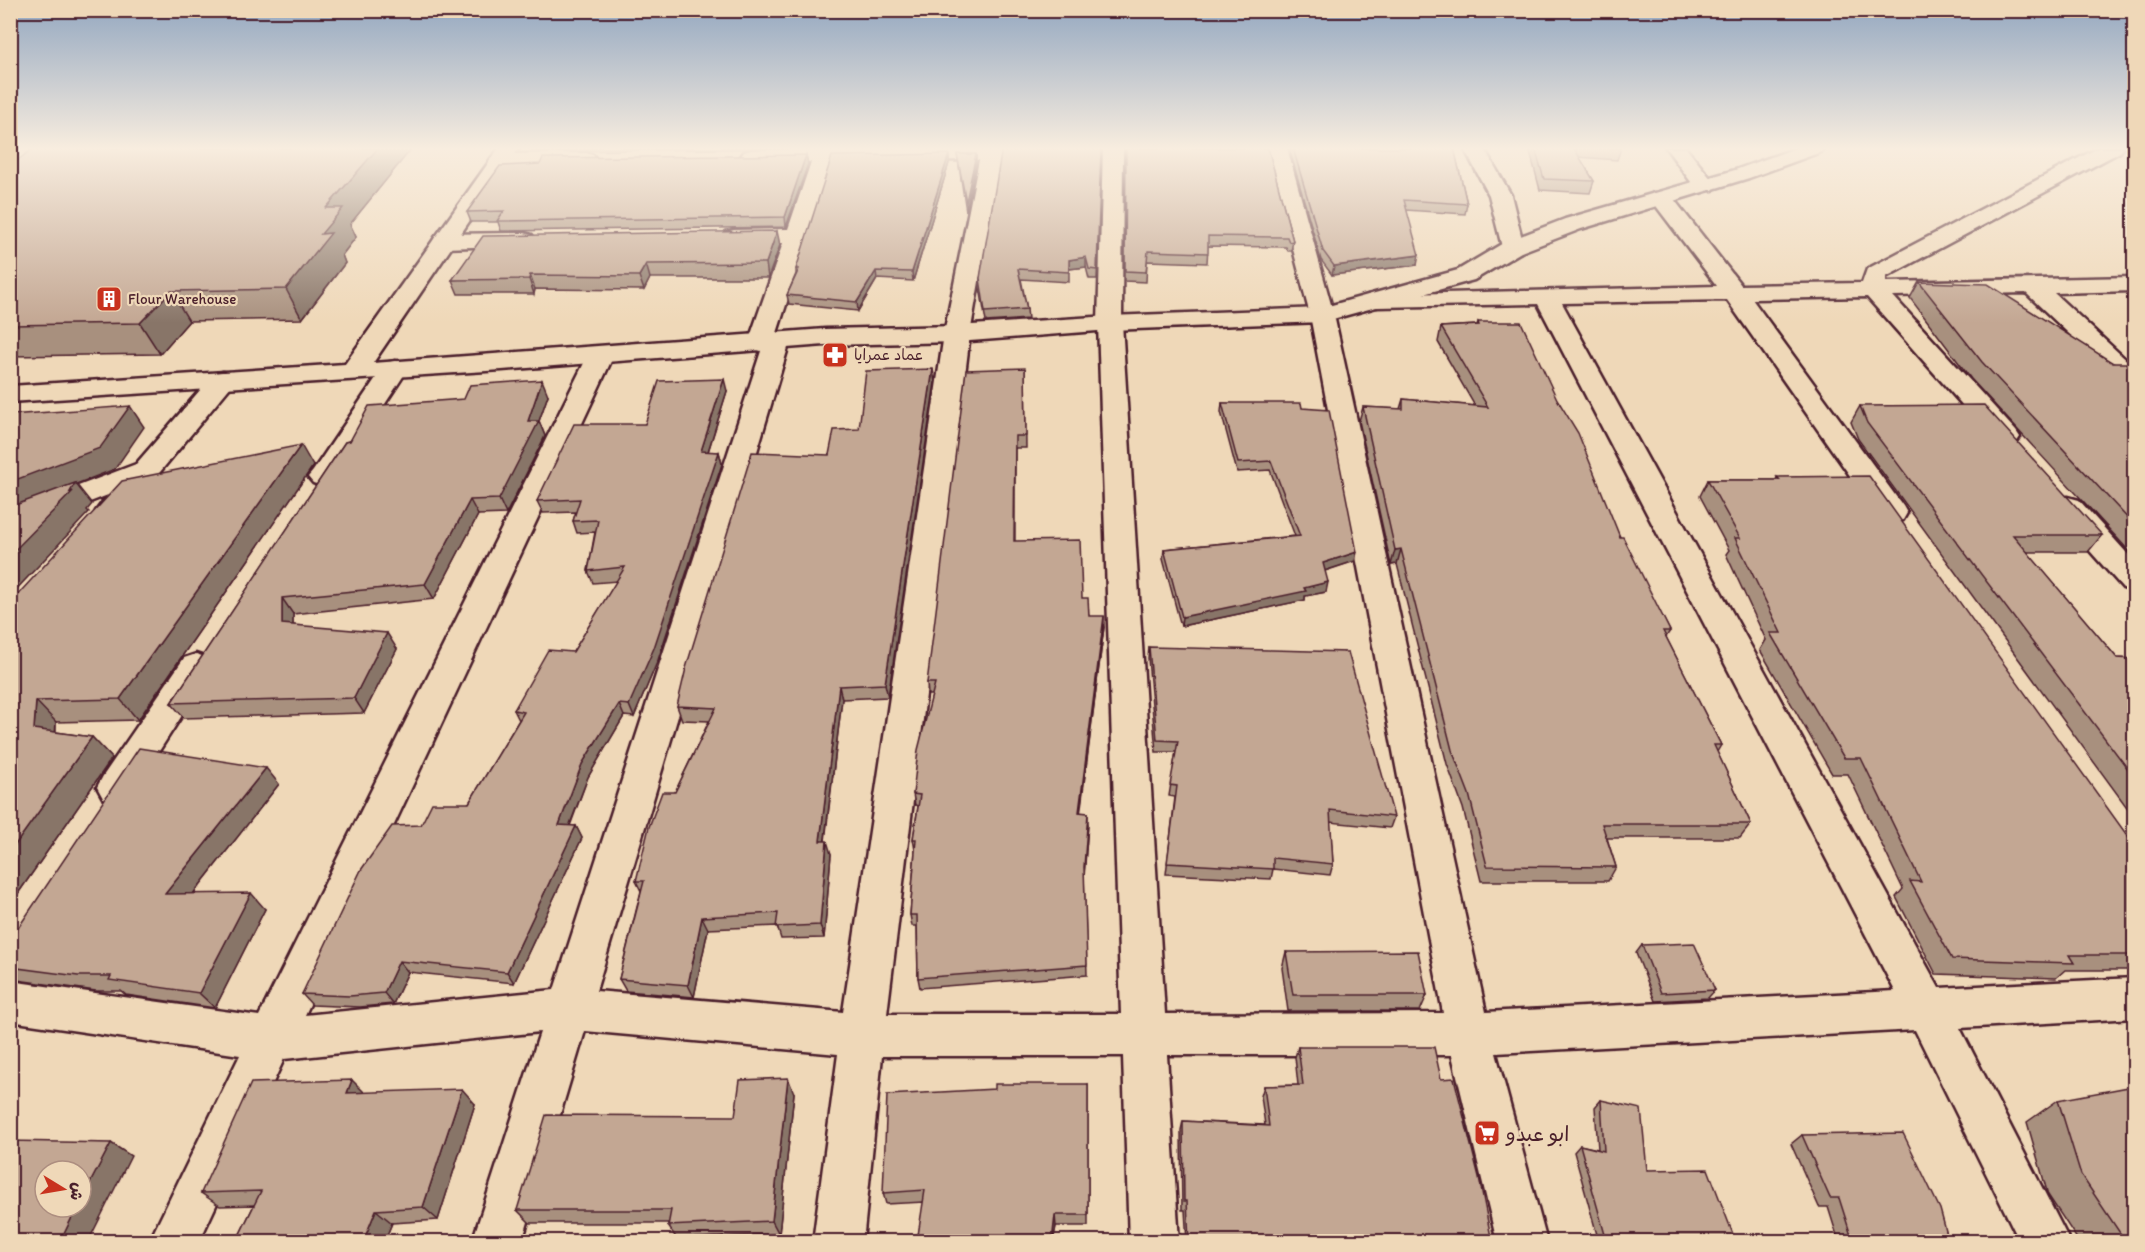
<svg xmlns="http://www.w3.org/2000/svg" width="2145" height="1252" viewBox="0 0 2145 1252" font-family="Itim,'Playpen Sans Arabic',sans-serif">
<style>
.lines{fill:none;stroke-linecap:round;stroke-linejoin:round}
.minor-casing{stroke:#4a1f2b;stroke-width:5}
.secondary-casing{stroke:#4a1f2b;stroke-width:5}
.minor{fill:#efd8b8;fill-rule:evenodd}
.secondary{fill:#efd8b8;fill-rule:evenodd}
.wall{fill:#a8907e;stroke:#4a1f2b;stroke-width:1.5}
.shaded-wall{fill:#887567;stroke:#4a1f2b;stroke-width:1.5}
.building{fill:#c3a793;stroke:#4a1f2b;stroke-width:1.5}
.labels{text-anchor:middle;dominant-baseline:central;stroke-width:4.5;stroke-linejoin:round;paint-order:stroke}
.far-poi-label{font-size:15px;fill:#4a1f2b;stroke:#efd8b8;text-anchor:start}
.near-poi-label{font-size:21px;fill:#4a1f2b;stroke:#efd8b8;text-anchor:start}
</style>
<rect width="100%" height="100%" fill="#efd8b8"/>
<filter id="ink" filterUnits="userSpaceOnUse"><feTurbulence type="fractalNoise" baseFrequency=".0167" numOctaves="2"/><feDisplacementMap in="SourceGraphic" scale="12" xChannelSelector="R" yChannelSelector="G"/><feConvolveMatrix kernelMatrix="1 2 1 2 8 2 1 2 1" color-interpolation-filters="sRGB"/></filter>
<g filter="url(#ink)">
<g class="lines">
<g class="minor-casing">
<g id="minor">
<path d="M824,148H1002L970,334L887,1014H1121L1098,323L1103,148H1123L1122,323L1165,1014L1443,1013L1310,315L1267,148H1287L1334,315L1486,1012L1895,991L1538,304L1377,307L1368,305L1365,300L1368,295L1717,286L1650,198L1653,193H1669L1741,285L1862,283L1867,269L2098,148H2123L2120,152L1886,277V282L2134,277V291L2054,293L2134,367V389L2125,387L2026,293L1893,296L2016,431L2020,437L2016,443L2006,446L1996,443L1867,297L1752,299L1903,506L1907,513L1903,520L1892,523L1881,520L1727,300L1562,303L1939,988L2134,978V1018L1960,1028L2070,1242H2020L1915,1030L1496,1053L1547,1242H1497L1452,1055H1167L1179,1242H1129L1123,1056H882L863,1242H813L838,1054L585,1031L522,1242H472L540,1032L284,1059L199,1242H149L240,1055L10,1021V981L259,1016L588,355L592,350L601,347L610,350L614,355L305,1015L554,990L761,351L752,348L748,343L783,243L726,242L723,237L726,232L734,230L788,229L811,162H751L744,160L741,156L744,152L751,150ZM979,160L944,334L843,1012L596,991L790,341L786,336L777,333L832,161Z"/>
<path d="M1464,148H1484L1511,195L1524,247L1521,252H1505L1502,247L1489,195Z"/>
<path d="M1666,148H1686L1716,185L1713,190H1697Z"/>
<path d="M586,153L593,155L596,159L593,163L500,166L493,164L490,160L493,156L500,154Z"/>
<path d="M524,233L532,235L535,240L532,245L444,248L436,246L433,241L436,236L444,234Z"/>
<path d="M395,361L404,363L408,369L333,483L323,486L313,483L308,477L313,471L386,363Z"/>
<path d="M223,372L232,374L236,380L122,518L111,521L100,518L96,511L108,495L10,533V512L136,464L214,374Z"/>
<path d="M2068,497L2079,500L2134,561V591L2123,588L2057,514L2053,507L2057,500Z"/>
<path d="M196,654L208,658L213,667L129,798L116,802L103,798L97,787L103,776L184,658Z"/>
</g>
</g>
<g class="secondary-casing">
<path id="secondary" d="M499,148H519L373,363L825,329L957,326L1110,316L1321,308L1458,270L1505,242L1565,219L1735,170L1796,148H1824L1821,152L1749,178L1581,229L1521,252L1474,280L1322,322L1110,330L957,342L825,345L502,370L10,402V386L345,364Z"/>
</g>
<use href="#minor" class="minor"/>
<use href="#secondary" class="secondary"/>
</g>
<g class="wall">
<path d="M34,148H412L350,224L356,237L342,255L345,263L302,319L189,321L160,354L10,356V166Z"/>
<path d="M554,148H824L555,151Z"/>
<path d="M1101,148L1097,279H1089L1086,267L1069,269V282L1021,279L1027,309L1028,319L986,322L980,288V278Z"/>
<path d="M1122,148H1268L1293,241L1291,251H1288L1286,247L1208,246L1207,263L1147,261L1146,282L1124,281L1125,148Z"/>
<path d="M1289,148H1454L1467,204L1465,214L1406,210L1417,265L1332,275L1321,260Z"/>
<path d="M1529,148H1621L1617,160L1579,157L1594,181L1590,193L1540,190Z"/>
<path d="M949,154V163L913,281L877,279L858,311L789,304L787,295L796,274V269Z"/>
<path d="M957,154H976V162L966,211Z"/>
<path d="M806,155L808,164L786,227L501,231L498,222H471L467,212Z"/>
<path d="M780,245L768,278H650L644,290L535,289L534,294H458L452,280Z"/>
<path d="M1919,282L2113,363L2134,371V552H2130L1971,379L1910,298Z"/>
<path d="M1478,322L1620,537L1670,631L1666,637L1721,745L1717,752L1751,824L1740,838H1607L1616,867L1608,881H1481L1463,808L1447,764L1397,564L1391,565L1359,421L1363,407L1400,409L1403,399L1475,406L1438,342L1441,327L1477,325Z"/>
<path d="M1025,368L1026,448H1015V541L1082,598L1089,616L1104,627L1080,812L1088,824L1084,874L1087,975L920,988L918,978L917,926H912L910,915L915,850L913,839L918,806L915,805L913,794L932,695H928L927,683Z"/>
<path d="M935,382L888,697L842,699L825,841L831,854L824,938L781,939L777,926L708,929L694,997L626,991L619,979L641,891L636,881L675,792L709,721L682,720L677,706L829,455L859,429Z"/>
<path d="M727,391L708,452H719L722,464L658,660L634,717L624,716L588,777L570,826H576L582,838L514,983L408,972L393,1004L360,1007L312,1005L302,994L421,825L469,803L519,720L514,710L573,652L617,581L593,583L588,571L595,532L577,533L573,521L576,512L543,513L537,501L645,424Z"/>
<path d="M548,395L539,421L545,436L506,514L478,515L434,599L293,614V625L397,649L364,713L184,718L171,703L345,442Z"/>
<path d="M1222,403L1302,408L1355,561L1325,571L1326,592L1305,596V600L1181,626L1163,559L1164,549L1295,536L1270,470L1237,472L1221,412Z"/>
<path d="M1860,406L2102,535L2088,552H2027L2117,658L2134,659V817L1858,439L1851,422Z"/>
<path d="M313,466L138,720L56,722V732L92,737L112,758L10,905V603Z"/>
<path d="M1777,477L2134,845V970H2065L2056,978L1936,974L1896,897L1903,889L1848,774H1832L1760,650L1766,640L1726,554L1729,550L1700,496L1708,480H1776Z"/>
<path d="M1149,647L1394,817L1390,828L1330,822L1333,864L1330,875L1273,869L1271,879L1166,874L1175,797L1169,796L1176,752H1156L1148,658Z"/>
<path d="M279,784L193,894L265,909L215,1008L126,995L121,991H96L10,979V940Z"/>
<path d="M1642,945L1715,990L1708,998L1655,1001L1636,953Z"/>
<path d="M1286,952L1427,995L1420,1011H1288L1282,968Z"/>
<path d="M1298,1047L1441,1079L1492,1242H1187L1185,1210H1182L1181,1130L1183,1121L1265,1125L1261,1096L1264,1086L1298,1085L1295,1057Z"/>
<path d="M1088,1084V1226H1056L1053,1242H917L924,1202L886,1204L883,1193Z"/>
<path d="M364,1093L475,1104L438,1220L392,1223L384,1242H236L254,1205L220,1206L201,1193Z"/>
<path d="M794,1093L779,1234L677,1239L668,1226V1223H530L517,1210L735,1116Z"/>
<path d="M1601,1100L1647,1170L1736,1242H1599L1574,1152L1580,1145L1598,1149L1595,1107Z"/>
<path d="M2058,1100L2134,1242H2079L2048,1195L2027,1122Z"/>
<path d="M1802,1135L1949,1242H1839L1828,1207H1819L1791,1144Z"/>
</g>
<g class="shaded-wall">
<path d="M378,148H412L350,224L356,237L342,255L345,263L302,319L286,289L321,234L326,208Z"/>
<path d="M949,154V163L913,281L912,272Z"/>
<path d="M976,154V162L966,211V202Z"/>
<path d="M806,155L808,164L786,227L785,217Z"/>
<path d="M777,231L780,245L768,278L766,263Z"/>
<path d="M1419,255L1417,265L1332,275L1334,266Z"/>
<path d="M1086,257V267L1069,269V260Z"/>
<path d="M646,264L650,278L644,290L639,276Z"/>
<path d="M876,271L877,279L858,311L857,302Z"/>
<path d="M530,275L535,289L534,294L529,279Z"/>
<path d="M171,291L189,321L160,354L140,323Z"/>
<path d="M933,369L935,382L888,697L885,684Z"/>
<path d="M724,379L727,391L704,464L701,451Z"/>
<path d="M542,380L548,395L539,421L545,436L506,514L499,499L528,421Z"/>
<path d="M130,406L144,427L115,469L76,484L92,504L87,510L89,512L10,596V482Z"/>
<path d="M301,445L313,466L138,720L120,699Z"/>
<path d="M719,452L722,464L658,660L634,717L629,705Z"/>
<path d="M470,500L478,515L434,599L425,584Z"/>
<path d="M1401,549L1397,564L1391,565L1395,550Z"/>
<path d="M1357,552L1355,561L1321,572L1323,563Z"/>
<path d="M1328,582L1326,592L1305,596V600L1181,626L1182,617Z"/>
<path d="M282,598L293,614V640L282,624Z"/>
<path d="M1104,616V627L1079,823V812Z"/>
<path d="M387,633L397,649L364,713L354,698Z"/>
<path d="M839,686L842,699L823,854L820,841Z"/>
<path d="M36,701L56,722L54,749L34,729Z"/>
<path d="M619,704L624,716L588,777L565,837L559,825L582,764Z"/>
<path d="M92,737L112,758L10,905V852Z"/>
<path d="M266,768L279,784L181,909L165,894Z"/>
<path d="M1088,813V824L1084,878V867Z"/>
<path d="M576,826L582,838L514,983L507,972Z"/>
<path d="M827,841L831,854L824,938L820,925Z"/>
<path d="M251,893L265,909L215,1008L199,993Z"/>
<path d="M702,917L708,929L694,997L688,985Z"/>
<path d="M399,961L408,972L393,1004L384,993Z"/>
<path d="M788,1078L794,1093L779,1234L772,1221Z"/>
<path d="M352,1080L367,1095L347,1093Z"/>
<path d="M462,1089L475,1104L438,1220L423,1207Z"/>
<path d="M111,1143L131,1156L88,1242H60L77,1207H81V1200Z"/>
<path d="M376,1210L392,1223L384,1242H363Z"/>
<path d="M1055,1215L1056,1226L1053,1242H1052Z"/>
</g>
<g class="building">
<path d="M34,148H378L326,208H343L321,234L331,233L286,289L171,291L140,323L10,325V166Z"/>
<path d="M1002,148H1101L1097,270L1089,269L1086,257L1069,260V272L1018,269L1027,309L985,312L980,278Z"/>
<path d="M1126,148H1268L1293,241L1289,242L1287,237L1208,236V253L1148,251L1146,272L1125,271Z"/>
<path d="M1293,148H1454L1467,204L1404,200L1419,255L1334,266L1323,251Z"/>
<path d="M1535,148H1574L1594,181L1544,179Z"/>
<path d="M949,154L912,272L876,271L857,302L787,295L799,269H796L832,156Z"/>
<path d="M957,154H976L966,202Z"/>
<path d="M806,155L785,217L497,221L504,211L467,212L500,166L540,164L543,158Z"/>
<path d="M777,231L766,263L646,264L639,276L530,275L529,279L452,280L483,236Z"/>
<path d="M1919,282L1988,284L2113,363H2126L2134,371V525L1982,362Z"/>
<path d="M1478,322H1521L1557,399L1578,433L1620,537H1623L1670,631H1663L1721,745H1714L1751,824H1602L1616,867L1487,866L1469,794L1452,750L1401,549L1395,550L1363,407L1403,409V399L1488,407L1441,327L1479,325Z"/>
<path d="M1025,368L1026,436H1015L1014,541L1080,540L1082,598H1088L1089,616H1104L1079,812L1088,813L1084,867L1087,965L918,978L917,915H910L916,839H913L920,795L913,794L918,750L935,683H927L966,370Z"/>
<path d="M933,369L885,684L839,686L820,841H827L820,925L776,927L778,913L702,917L688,985L619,979L644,881H636L649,827L662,792H675L716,708L677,706L686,668L752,452L829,455L834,430L859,429L866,371Z"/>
<path d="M724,379L701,451L719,452L654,648L629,705L619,704L582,764L559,825L576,826L507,972L399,961L384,993L350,996L302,994L361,870L392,826L421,825L432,803H469L524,712L514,710L548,650L573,652L625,567L588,571L598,520L573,521L580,499L537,501L574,424H645L659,381Z"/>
<path d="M542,380L528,421H539L499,499L470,500L425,584L282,598V624L387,633L354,698L171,703L345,442L350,441L369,406L464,399L470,385Z"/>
<path d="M1222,403H1301L1302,408L1329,410L1357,552L1323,563L1328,582L1304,588L1306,591L1182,617L1164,549L1300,536L1271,461L1238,463Z"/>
<path d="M1984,405L2102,535H2013L2117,658L2134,659V777L1867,423L1860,406Z"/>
<path d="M130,406L100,448L10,482V415Z"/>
<path d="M301,445L120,699L36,701L34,729L92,737L10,852V603L122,481Z"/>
<path d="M1869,476L2134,845V955H2069L2074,963L1952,959L1910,881L1921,882L1861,758H1844L1770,633H1781L1735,538H1740L1708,480H1780L1777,477Z"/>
<path d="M75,483L70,492L73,491L10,555V507Z"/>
<path d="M1149,647L1348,652L1394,817L1330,810L1333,864L1273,858V869L1167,863L1177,786L1170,785L1178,741L1157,740Z"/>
<path d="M139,748L266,768L165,894L251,893L199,993L109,980L111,976H78L10,967V940Z"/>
<path d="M1694,943L1715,990L1661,993L1642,945Z"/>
<path d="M1418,951L1427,995H1293L1286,952Z"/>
<path d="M1298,1047H1434L1441,1079L1454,1078L1479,1177L1492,1242H1189L1187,1201H1184L1183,1121L1269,1126L1264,1086L1303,1085Z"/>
<path d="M788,1078L772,1221L668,1226L671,1210H517L546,1115L735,1116L740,1080Z"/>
<path d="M352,1080L347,1093L462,1089L423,1207L376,1210L363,1242H236L261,1191L201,1193L251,1083Z"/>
<path d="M995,1084H1088V1215H1055L1052,1242H917L925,1190L883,1193L887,1095L995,1089Z"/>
<path d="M2134,1086V1242H2126L2081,1175L2058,1100Z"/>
<path d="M1601,1100L1641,1109L1647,1170L1708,1169L1736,1242H1607L1580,1145L1604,1151Z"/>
<path d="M1903,1133L1940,1209L1949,1242H1853L1839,1198H1830L1802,1135Z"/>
<path d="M10,1141L111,1143L81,1200V1171H45V1207H77L60,1242H10Z"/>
</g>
</g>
<linearGradient id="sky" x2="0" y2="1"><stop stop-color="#93a7c0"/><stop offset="0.46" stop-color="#f8eddf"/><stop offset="1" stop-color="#f8eddf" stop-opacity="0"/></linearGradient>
<rect width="2145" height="323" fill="url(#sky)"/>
<defs>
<g id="building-square" transform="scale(1.35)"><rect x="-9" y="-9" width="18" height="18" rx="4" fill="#c8321e" stroke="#efd8b8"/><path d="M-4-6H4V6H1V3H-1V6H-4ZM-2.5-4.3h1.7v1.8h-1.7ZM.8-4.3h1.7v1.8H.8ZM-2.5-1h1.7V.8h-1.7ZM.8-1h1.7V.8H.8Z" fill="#fff"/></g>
<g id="pharmacy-square" transform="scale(1.35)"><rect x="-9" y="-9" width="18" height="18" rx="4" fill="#c8321e" stroke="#efd8b8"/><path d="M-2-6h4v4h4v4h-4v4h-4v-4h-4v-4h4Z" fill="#fff"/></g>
<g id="supermarket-square" transform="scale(1.35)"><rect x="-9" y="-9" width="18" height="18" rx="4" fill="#c8321e" stroke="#efd8b8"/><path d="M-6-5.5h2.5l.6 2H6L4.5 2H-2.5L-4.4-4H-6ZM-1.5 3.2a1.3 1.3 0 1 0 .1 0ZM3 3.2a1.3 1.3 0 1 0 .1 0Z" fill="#fff"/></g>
</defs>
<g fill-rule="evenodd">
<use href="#building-square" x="109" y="299"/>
<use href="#pharmacy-square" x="835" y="355"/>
<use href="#supermarket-square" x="1487" y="1133"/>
</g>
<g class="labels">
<g class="far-poi-label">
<text x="128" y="299">Flour Warehouse</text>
<text x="854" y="355">عماد عمرايا</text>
</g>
<g class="near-poi-label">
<text x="1506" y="1133">ابو عبدو</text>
</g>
</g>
<rect width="2145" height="1252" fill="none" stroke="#efd8b8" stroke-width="36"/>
<rect x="18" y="18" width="2109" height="1216" fill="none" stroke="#4a1f2b" stroke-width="2" filter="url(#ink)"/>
<g transform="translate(63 1189) rotate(101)"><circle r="28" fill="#efd8b8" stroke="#ad8e80" stroke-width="1.5"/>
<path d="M0-4.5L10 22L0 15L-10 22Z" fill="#c8321e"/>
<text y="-9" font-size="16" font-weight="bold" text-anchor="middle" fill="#4a1f2b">ش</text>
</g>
</svg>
